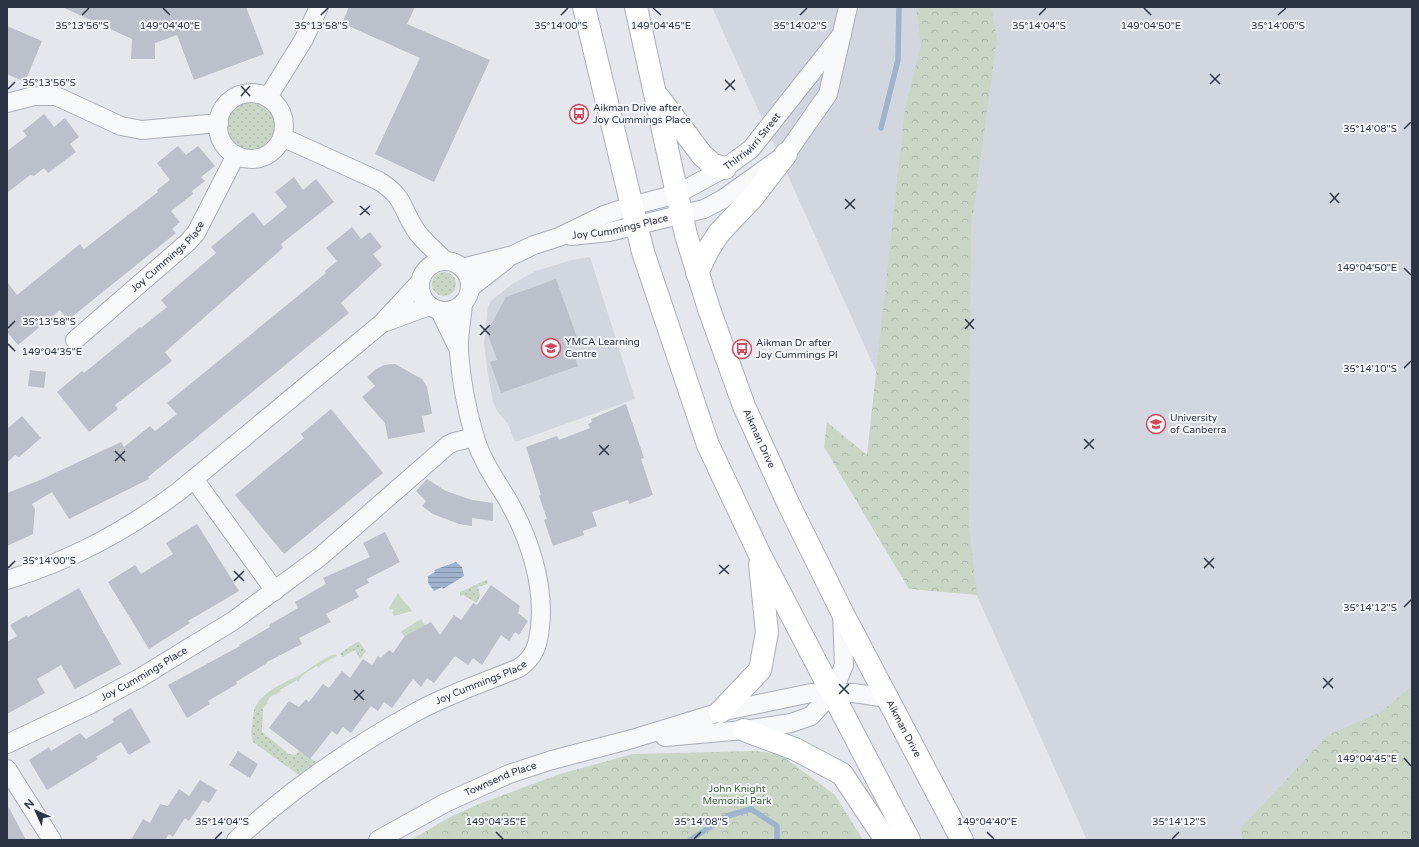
<svg xmlns="http://www.w3.org/2000/svg" width="1419" height="847" viewBox="0 0 1419 847" font-family="'Varela Round',sans-serif">
<style>
.built{fill:#d2d6de}
.green{fill:#c9d6c5}
.forest{fill:url(#forest-crowns)}
.garden{fill:url(#garden-dots)}
.water{fill:url(#water-rules)}
.lines{fill:none;stroke-linecap:round;stroke-linejoin:round}
.stream{stroke:#9fb4cc;stroke-width:5.5}
.building{fill:#bbc0ca}
.minor-casing{stroke:#a9aeb7;stroke-width:20}
.secondary-casing{stroke:#a9aeb7;stroke-width:24}
.minor{stroke:#f7f8fa;stroke-width:18}
.secondary{stroke:#fff;stroke-width:22}
.ticks{fill:none;stroke:#2b3445;stroke-width:1.5}
.labels{text-anchor:middle;dominant-baseline:central;stroke-width:4;stroke-linejoin:round;paint-order:stroke}
.poi-label{font-size:10px;fill:#2b3445;stroke:#f4f6f9;text-anchor:start}
.street-label{font-size:10px;fill:#2b3445;stroke:#f4f6f9}
.park-label{font-size:10px;fill:#3f6138;stroke:#f4f6f9}
.ticks-label{font-size:10px;text-anchor:middle;fill:#2b3445;stroke:#f4f6f9;stroke-width:4;stroke-linejoin:round;paint-order:stroke}
</style>
<defs>
<pattern id="forest-crowns" width="20" height="18" patternUnits="userSpaceOnUse"><rect width="20" height="18" fill="#c9d6c5"/><path d="M2 6a3 3 0 1 1 6 0M12 15a3 3 0 1 1 6 0" fill="none" stroke="#adb8ab"/></pattern>
<pattern id="garden-dots" width="8" height="8" patternUnits="userSpaceOnUse"><rect width="8" height="8" fill="#c9d6c5"/><path d="M2 2h.1M6 6h.1" fill="none" stroke="#adb8ab" stroke-width="1.8" stroke-linecap="round"/></pattern>
<pattern id="water-rules" width="6" height="5" patternUnits="userSpaceOnUse"><rect width="6" height="5" fill="#9fb4cc"/><path d="M0 2.5h6" fill="none" stroke="#8293a7"/></pattern>
</defs>
<rect width="100%" height="100%" fill="#e4e7ec"/>
<g class="built">
<path d="M712,7H1412V840H1087Z"/>
<path d="M590,257L635,399L515,442L508,424L497,411L493,402L487,368L484,343L488,307L491,301L512,284L536,271L572,260Z"/>
</g>
<g class="green">
<path d="M398,593C403,602 407,603 412,611L394,616L392,612L394,611L392,609L390,610L389,608Z"/>
<path d="M421,619L429,631L416,642L407,635L405,637L401,632L403,630Z"/>
<path d="M336,654L337,656L320,665L319,668L317,666C310,670 301,675 298,682L297,680L280,690L281,692L271,696L267,702L254,710C261,692 282,684 298,676C312,668 320,659 336,654Z"/>
</g>
<g class="forest">
<path d="M916,7H991L997,39L971,227L969,527L977,595L909,589L824,447L827,422L867,455L905,109L921,45Z"/>
<path d="M1412,686V840H1243L1240,829L1328,735L1381,712Z"/>
<path d="M757,751L781,755L835,795L863,840H411L450,817L479,804L560,774L633,754Z"/>
</g>
<g class="garden">
<circle cx="252" cy="126" r="24"/>
<circle cx="444" cy="284" r="12"/>
<path d="M486,580L488,581L487,584L478,587L480,596L477,603L463,595L460,596V592Z"/>
<path d="M357,642H359L366,651L360,659L355,650L342,657L340,653Z"/>
<path d="M266,701L268,703L263,708L262,732L289,754L295,755L299,751L316,762L299,775L253,742L251,733L254,710Z"/>
</g>
<path class="water" d="M456,562L462,567L464,576L443,589L442,587L434,591L428,583V576L435,572L434,570Z"/>
<g class="lines">
<g class="stream">
<path d="M881,128L898,60L899,7"/>
<path d="M690,840L727,816L751,809L777,826V840"/>
</g>
</g>
<g class="building">
<path d="M62,7H246L264,54L194,80L177,35L155,43V59H131L132,39Z"/>
<path d="M349,7H415L407,24L490,60L434,182L375,154L420,58L342,23Z"/>
<path d="M7,26L42,41L25,82L7,74Z"/>
<path d="M44,114L54,127L65,118L79,137L70,144L76,152L48,173L44,168L34,176L30,175L7,193V151L27,136L23,131Z"/>
<path d="M178,146L186,155L198,146L215,166L201,177L205,181L192,191L193,194L171,211L180,222L172,229L176,233L68,320L60,310L18,345L7,332V282L17,295L80,244L84,249L158,192L157,190L170,180L157,163Z"/>
<path d="M294,177L303,190L316,179L334,202L281,244L283,248L165,352L172,361L115,405L118,409L89,432L57,392L82,371L84,373L140,327L141,328L167,307L161,300L216,253L211,247L253,212L264,226L287,207L275,192Z"/>
<path d="M352,227L361,239L370,232L382,247L373,254L382,265L341,303L349,313L148,477L149,479L69,519L52,492L32,504L35,509L33,534L7,546V493L38,481L121,442L124,447L150,426L155,431L177,414L167,403L326,273L325,271L337,261L326,248Z"/>
<path d="M556,279L579,343L571,346L578,366L501,393L490,362L497,360L487,332L506,297Z"/>
<path d="M395,364L422,379L427,387L432,414L422,416L425,432L388,439L385,423L362,397L375,386L367,377L376,369L384,365Z"/>
<path d="M30,370L46,372L44,388L28,386Z"/>
<path d="M626,404L644,458L641,459L653,495L629,504L628,500L592,512L597,526L583,531L584,535L553,546L544,520L547,519L539,496L541,495L526,447L557,436L559,440L590,428L588,424L592,422L591,419Z"/>
<path d="M331,409L383,473L284,554L235,495L304,438L301,434Z"/>
<path d="M22,416L41,438L19,457L15,455L7,463V429Z"/>
<path d="M427,479L446,491L472,500L493,503V521L472,518V526L459,524L433,514L422,506L426,501L416,491Z"/>
<path d="M197,524L239,591L188,621L190,623L149,649L108,582L135,565L141,574L173,554L166,543Z"/>
<path d="M385,532L400,562L367,579L369,583L355,590L359,597L326,614L331,622L299,638L302,644L267,662V663L236,682L237,684L208,701L210,704L187,718L168,685L240,646L239,645L270,627L269,625L298,608L295,602L326,584L323,578L370,557L363,543Z"/>
<path d="M491,585L520,606L518,613L528,621L519,635L515,632L509,641L501,635L482,665L473,658L468,665L455,656L434,683L427,678L421,687L413,679L392,708L384,702L378,711L371,706L351,733L343,727L337,735L332,731L310,759L269,728L289,701L299,707L306,699L309,702L323,684L329,688L342,671L350,678L363,659L372,665L378,656L381,658L389,650L393,653L405,636L431,622L440,635L454,615L461,620L473,603L477,605Z"/>
<path d="M79,588L121,664L75,689L61,665L37,679L45,693L7,714V642L17,636L10,625L27,615L28,617Z"/>
<path d="M131,708L151,742L129,755L121,742L96,757L98,759L47,790L29,760L49,747L51,751L80,733L86,739L114,722L112,719Z"/>
<path d="M238,751L258,764L250,778L229,765Z"/>
<path d="M200,780L217,790L209,803L203,800L189,821L185,818L173,837L169,834L165,840H131L143,819L150,823L160,804L168,806L179,789L189,796Z"/>
<path d="M7,804L26,840H7Z"/>
</g>
<g class="lines">
<g class="minor-casing">
<g id="minor">
<circle cx="251" cy="126" r="33"/>
<path d="M268,97L304,39L319,7"/>
<path d="M7,103L34,96H56L121,126L142,130L219,123"/>
<path d="M282,137L379,181C406,198 401,209 417,232C424,242 436,251 445,261"/>
<path id="s1" d="M571,236L609,232L704,209L723,199L786,154L828,94L848,7"/>
<circle cx="445" cy="286" r="25"/>
<path id="s2" d="M462,268L513,255L534,245L559,237L604,215L631,206L677,194L725,168L751,149L842,34"/>
<path d="M470,288L506,260"/>
<path d="M440,311L459,350"/>
<path d="M386,322L429,306"/>
<path id="s3" d="M75,340L188,242L196,233L236,155"/>
<path d="M194,479L275,591"/>
<path d="M7,580C72,560 124,532 178,492L381,324L420,282"/>
<path d="M665,737L744,730L791,723L811,716L833,692L844,665L842,613"/>
<path id="s4" d="M7,744L89,705L138,679L233,621L321,556L448,445L454,442L475,437"/>
<path d="M7,769L52,840"/>
<path id="s5" d="M236,840C291,789 350,748 416,712C449,694 485,682 519,668C535,657 538,645 540,627C545,583 528,534 506,497C494,478 482,460 475,438C467,411 461,380 459,352C458,336 462,319 463,303"/>
<path id="s6" d="M378,840L445,803L509,774L552,760L632,739L720,712L811,693H854L887,698"/>
</g>
</g>
<g class="secondary-casing">
<g id="secondary">
<path d="M584,7L643,252L708,445L759,553L909,840"/>
<path id="s7" d="M636,7L686,235L709,309L744,406L789,505L842,612L962,840"/>
<path d="M659,98L702,155L713,165L725,168"/>
<path d="M697,273L708,250L719,233L753,197L786,154"/>
<path d="M720,712L760,670L767,632L760,564"/>
<path d="M744,730L795,749L842,774L886,840"/>
</g>
</g>
<use href="#minor" class="minor"/>
<use href="#secondary" class="secondary"/>
</g>
<path class="ticks" d="M163,8L170,15M653,8L661,15M1144,8L1151,15M82,15L89,8M321,15L328,8M561,15L568,8M800,15L807,8M1039,15L1046,8M1278,15L1286,8M1210,74L1220,84M725,80L735,90M1210,84L1220,74M241,86L250,96M8,89L15,82M725,90L735,80M241,96L250,86M1404,129L1411,122M1330,193L1339,203M845,199L855,209M1330,203L1339,193M360,206L370,215M845,209L855,199M360,215L370,206M1404,268L1411,275M965,319L974,329M480,325L490,335M8,328L15,321M965,329L974,319M480,335L490,325M8,344L15,351M1404,368L1411,361M1084,439L1094,449M599,445L609,455M1084,449L1094,439M115,451L125,461M599,455L609,445M115,461L125,451M1204,558L1214,568M719,565L729,574M8,568L15,561M1204,568L1214,558M234,571L244,581M719,574L729,565M234,581L244,571M1404,607L1411,600M1323,678L1333,688M839,684L849,694M1323,688L1333,678M354,690L364,700M839,694L849,684M354,700L364,690M1404,758L1411,766M496,832L503,839M987,832L994,839M215,839L222,832M694,839L701,832M1172,839L1179,832"/>
<defs>
<g id="bus-ring" transform="scale(1)"><circle r="9.5" fill="#f4f6f9" stroke="#d1495b" stroke-width="1.5"/><path d="M-5-6H5V4H4V6H2V4H-2V6H-4V4H-5ZM-3.5-4V0h7V-4ZM-3.5 1.2v1.5H-2V1.2ZM2 1.2v1.5H3.5V1.2Z" fill="#d1495b"/></g>
<g id="school-ring" transform="scale(1)"><circle r="9.5" fill="#f4f6f9" stroke="#d1495b" stroke-width="1.5"/><path d="M0-5L7-2L0 1L-7-2ZM-4 1L0 2.5L4 1V4Q0 6-4 4Z" fill="#d1495b"/></g>
<g id="university-ring" transform="scale(1)"><circle r="9.5" fill="#f4f6f9" stroke="#d1495b" stroke-width="1.5"/><path d="M0-5L7-2L0 1L-7-2ZM-4 1L0 2.5L4 1V4Q0 6-4 4Z" fill="#d1495b"/></g>
</defs>
<g fill-rule="evenodd">
<use href="#bus-ring" x="579" y="114"/>
<use href="#school-ring" x="551" y="348"/>
<use href="#bus-ring" x="742" y="349"/>
<use href="#university-ring" x="1156" y="424"/>
</g>
<g class="labels">
<g class="poi-label">
<text x="593" y="108">Aikman Drive after<tspan x="593" dy="12">Joy Cummings Place</tspan></text>
<text x="565" y="342">YMCA Learning<tspan x="565" dy="12">Centre</tspan></text>
<text x="756" y="343">Aikman Dr after<tspan x="756" dy="12">Joy Cummings Pl</tspan></text>
<text x="1170" y="418">University<tspan x="1170" dy="12">of Canberra</tspan></text>
</g>
<g class="street-label">
<text stroke="none"><textPath href="#s2" startOffset="321">Thirriwirri Street</textPath></text>
<text stroke="none"><textPath href="#s1" startOffset="50">Joy Cummings Place</textPath></text>
<text stroke="none"><textPath href="#s3" startOffset="125">Joy Cummings Place</textPath></text>
<text stroke="none"><textPath href="#s7" startOffset="450">Aikman Drive</textPath></text>
<text stroke="none"><textPath href="#s4" startOffset="154">Joy Cummings Place</textPath></text>
<text stroke="none"><textPath href="#s5" startOffset="293">Joy Cummings Place</textPath></text>
<text stroke="none"><textPath href="#s7" startOffset="774">Aikman Drive</textPath></text>
<text stroke="none"><textPath href="#s6" startOffset="137">Townsend Place</textPath></text>
</g>
<g class="park-label">
<text x="737" y="789">John Knight<tspan x="737" dy="12">Memorial Park</tspan></text>
</g>
</g>
<g class="ticks-label">
<text x="170" y="29">149°04'40"E</text>
<text x="82" y="29">35°13'56"S</text>
<text x="321" y="29">35°13'58"S</text>
<text x="561" y="29">35°14'00"S</text>
<text x="661" y="29">149°04'45"E</text>
<text x="1039" y="29">35°14'04"S</text>
<text x="1151" y="29">149°04'50"E</text>
<text x="1278" y="29">35°14'06"S</text>
<text x="800" y="29">35°14'02"S</text>
<text x="49" y="86">35°13'56"S</text>
<text x="1370" y="132">35°14'08"S</text>
<text x="1367" y="271">149°04'50"E</text>
<text x="49" y="325">35°13'58"S</text>
<text x="52" y="355">149°04'35"E</text>
<text x="1370" y="372">35°14'10"S</text>
<text x="49" y="564">35°14'00"S</text>
<text x="1370" y="611">35°14'12"S</text>
<text x="1367" y="762">149°04'45"E</text>
<text x="222" y="825">35°14'04"S</text>
<text x="701" y="825">35°14'08"S</text>
<text x="1179" y="825">35°14'12"S</text>
<text x="496" y="825">149°04'35"E</text>
<text x="987" y="825">149°04'40"E</text>
</g>
<rect width="1419" height="847" fill="none" stroke="#2b3445" stroke-width="16"/>
<g transform="translate(36 811) rotate(315)" stroke="#f4f6f9" stroke-width="3" paint-order="stroke">
<path d="M0-3L7 15L0 10L-7 15Z" fill="#2b3445"/>
<text y="-6" font-size="11" font-weight="bold" text-anchor="middle" fill="#2b3445">N</text>
</g>
</svg>
